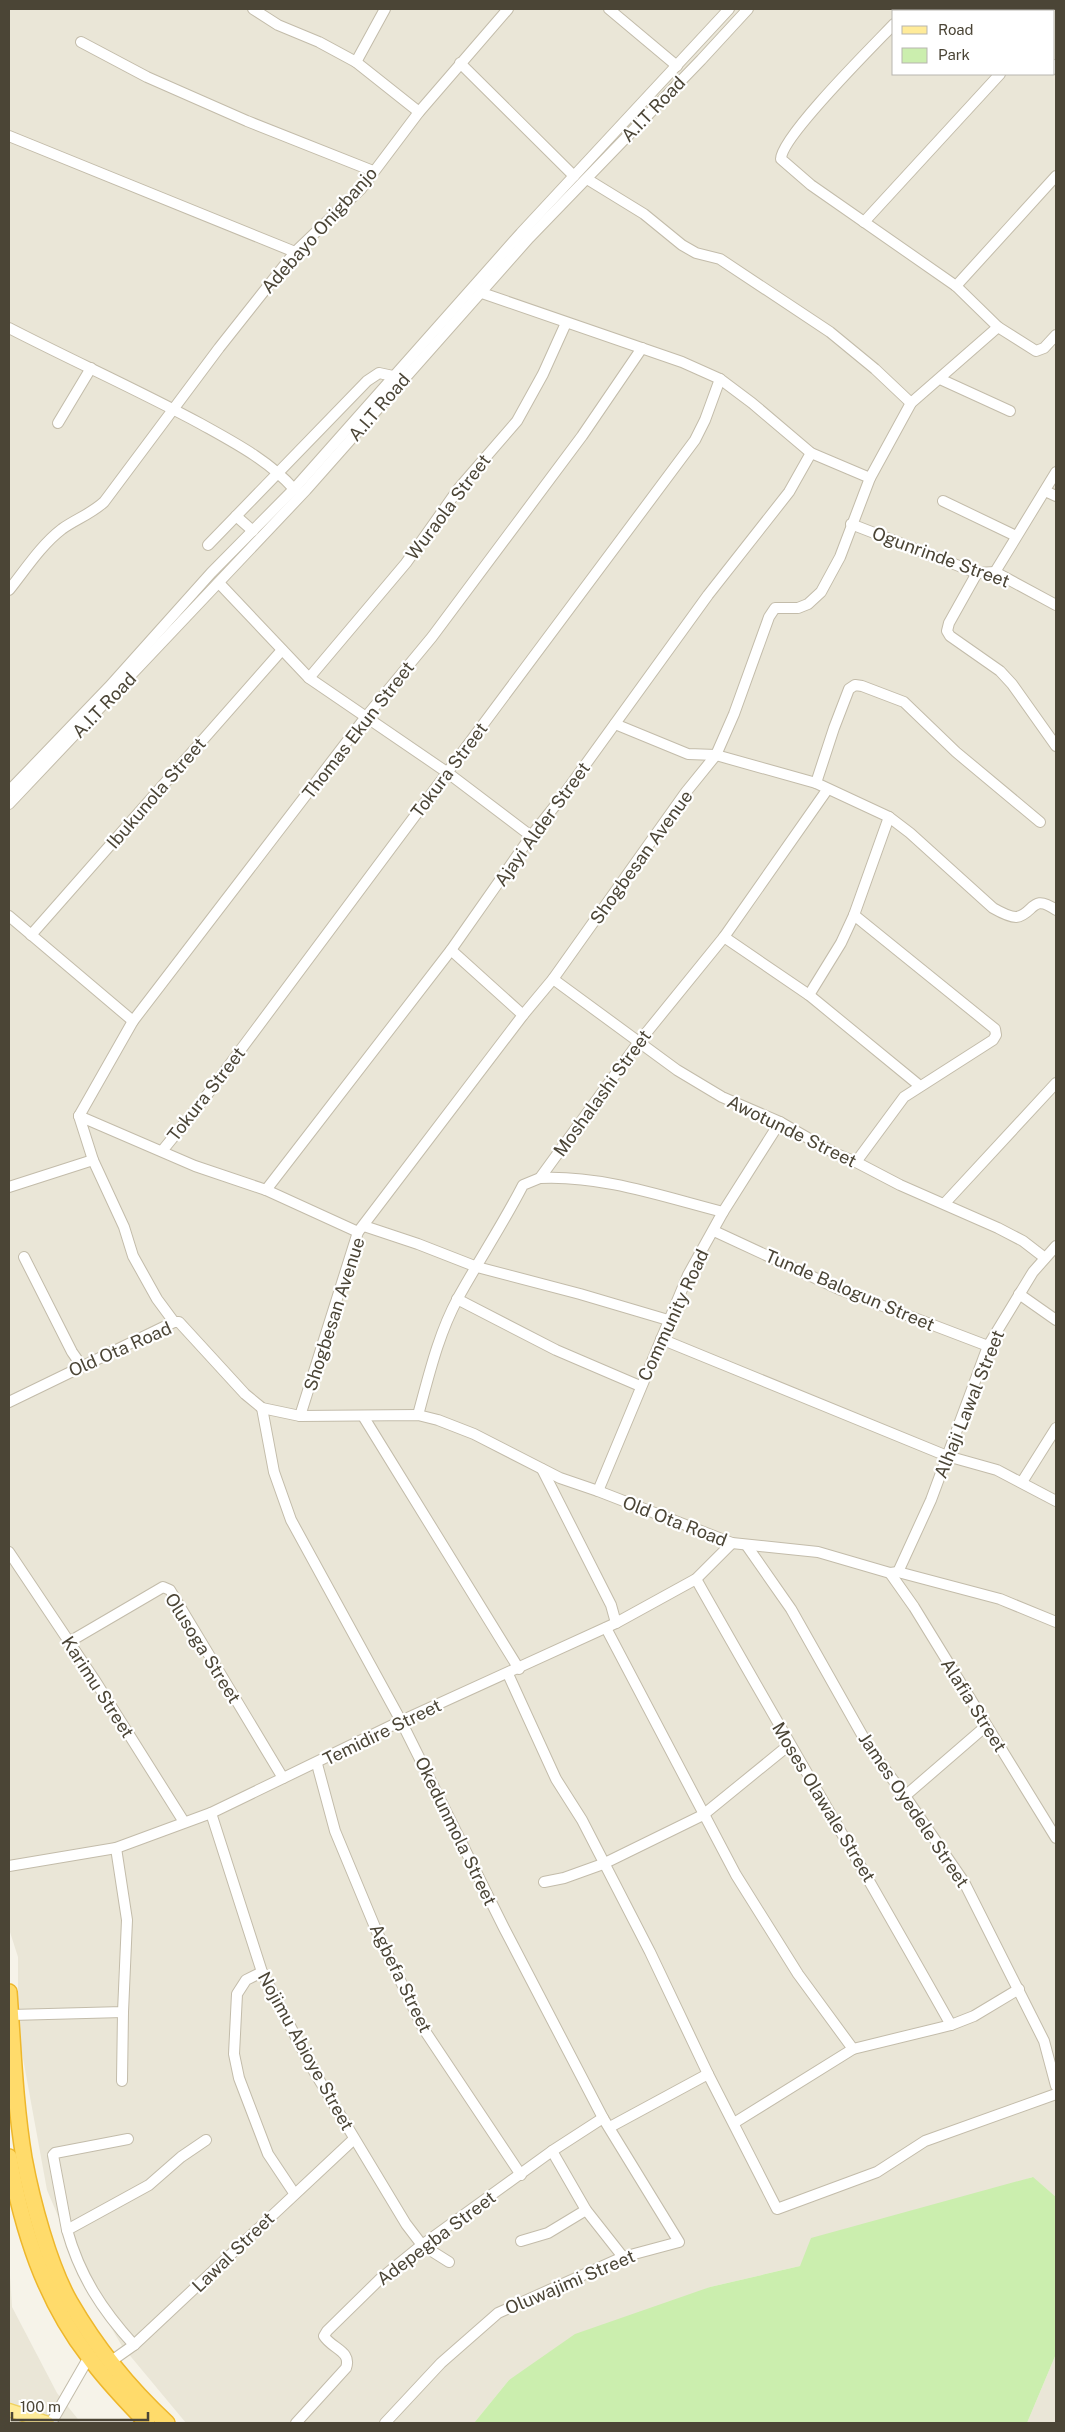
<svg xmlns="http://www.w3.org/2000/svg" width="1065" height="2432" viewBox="0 0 1065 2432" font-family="'Public Sans',sans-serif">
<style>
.residential{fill:#eae6d7;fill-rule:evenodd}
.green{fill:#cbeeae}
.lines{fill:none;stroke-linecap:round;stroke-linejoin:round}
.minor-casing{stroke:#c3bcaa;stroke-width:12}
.major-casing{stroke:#f0d15d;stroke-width:15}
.highway-casing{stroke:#eeb72b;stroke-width:18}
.minor{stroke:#fff;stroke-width:10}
.major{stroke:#ffeb99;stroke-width:12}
.highway{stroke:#ffdb6b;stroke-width:15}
.labels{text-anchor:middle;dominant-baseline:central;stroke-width:4.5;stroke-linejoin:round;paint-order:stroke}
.street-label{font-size:18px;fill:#4b4536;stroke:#fff}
</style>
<rect width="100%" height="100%" fill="#f6f3e9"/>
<g class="residential">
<path d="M9,9H1056V2197L1032,2177L800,2266L710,2287L509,2380L474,2423H186L122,2346L90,2292L47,2190L18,2031V1957L9,1929ZM894,11H1054V74H894Z"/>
<path d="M9,2260L12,2307L57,2393L81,2423H9Z"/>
<path d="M1056,2354V2423H1027Z"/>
</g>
<path class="green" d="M1033,2177L1056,2197V2354L1027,2423H474L509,2380L575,2334L710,2287L800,2266L811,2238Z"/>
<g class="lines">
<g class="minor-casing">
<g id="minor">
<path d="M253,9L278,25L319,42L356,62L419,112"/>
<path d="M609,9L677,66"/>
<path d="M1001,9L1003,11"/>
<path d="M906,11L908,9"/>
<path d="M894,24C874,45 781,137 781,159L811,185L956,286L998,327L1036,351L1044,348L1056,335"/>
<path d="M81,42L147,77L247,121L373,171"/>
<path d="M356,62L385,9"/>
<path d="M460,63L574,176"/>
<path d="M1054,65L1056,69"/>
<path d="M9,136L295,252"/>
<path d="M587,179L644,214L682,245L696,253L720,259L830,332L875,369L911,403"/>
<path d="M864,222L1000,74"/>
<path d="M956,286L1056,176"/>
<path d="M482,293L682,362L720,379L752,403L811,453L870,478"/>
<path d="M9,328C73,361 138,390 201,424C235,443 268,460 294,489"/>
<path d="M940,379L1010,411"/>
<path d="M58,423L91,368"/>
<path d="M1045,491L1056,496"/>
<path d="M943,501L1016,536"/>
<path d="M236,516L253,531"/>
<path d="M851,524L977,573L995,572L1056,605"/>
<path d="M208,545L367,381L379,373L393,376"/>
<path d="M995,572L1056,472"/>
<path d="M977,573L949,623L947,631L950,636L1000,671L1012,684L1056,746"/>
<path d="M219,583L309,678L448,773L531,836"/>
<path d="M9,590C25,570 41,545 62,529C76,519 91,514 104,502L219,348L295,252L361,189L419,112L508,9"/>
<path d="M309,678L406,563L459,488L517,421L543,374L566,323"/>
<path d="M615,724L688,754L716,755L816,783L889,817L910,833L993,908C1000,912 1009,917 1016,917C1034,915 1031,892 1056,910"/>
<path d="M816,783L834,728L849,689L855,685L862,686L904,702L956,752L1040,822"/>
<path d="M9,791L109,687L211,573L294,489L521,233L729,9"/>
<path d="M9,804L306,490L529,238L701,60L748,9"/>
<path d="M854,915L995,1029L996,1035L993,1040L904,1097L856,1162"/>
<path d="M9,916L133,1021"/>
<path d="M31,935L282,650"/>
<path d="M724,937L809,995L920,1086"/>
<path d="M451,950L523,1015"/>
<path d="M553,979L677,1070L722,1097L780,1122L834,1153L856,1162L900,1185L998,1228L1023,1241L1045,1258"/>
<path d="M809,995L841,943L854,915L889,817"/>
<path d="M79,1116L133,1021L365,718L432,637L582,436L642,348"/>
<path d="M79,1116L195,1166L266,1190L358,1232"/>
<path d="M79,1116L93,1160L124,1227L133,1256L157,1299L174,1322"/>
<path d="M162,1151L201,1103L695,440L705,420L720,379"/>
<path d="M540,1178C602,1175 664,1197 723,1212"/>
<path d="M9,1187L93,1160"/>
<path d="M266,1190L451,950L531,836L562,797L708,595L789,492L811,453"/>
<path d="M945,1203L1056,1083"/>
<path d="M364,1226L418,1244L477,1267L580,1294L668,1320"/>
<path d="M714,1231L841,1290L988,1346"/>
<path d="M24,1257L72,1352L81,1365"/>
<path d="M1019,1294L1056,1320"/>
<path d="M457,1299L556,1350L640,1386"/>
<path d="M661,1339L947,1456L997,1470L1056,1501"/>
<path d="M9,1402L174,1322H179L245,1394L262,1408L300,1416L418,1415L438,1420L474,1434L560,1478L598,1491L732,1543L818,1552L890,1573L898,1572L1000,1599L1056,1622"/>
<path d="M262,1408L274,1472L291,1520L401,1721L504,1928L603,2118L679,2242L623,2257L498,2313L441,2363L385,2423"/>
<path d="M418,1415C429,1375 438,1335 458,1298C479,1260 503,1224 523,1185L540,1178L638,1043L724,937L827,790"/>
<path d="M300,1416L358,1232L523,1015L553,979L686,792L716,755L734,714L769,617L775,608H798L808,604L821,592L840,557L870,478L911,403L998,327"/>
<path d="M363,1416L519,1669"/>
<path d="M542,1469L611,1605L616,1623"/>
<path d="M1022,1482L1056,1428"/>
<path d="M598,1491L688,1275L723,1212L780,1122"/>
<path d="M747,1546L791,1609L870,1749L905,1796L964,1882L1044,2041L1056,2086"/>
<path d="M9,1552L94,1679L184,1822"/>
<path d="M898,1572L931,1500L988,1346L1033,1272L1056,1246"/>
<path d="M890,1573L914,1607L1056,1838"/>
<path d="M696,1579C780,1728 867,1875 951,2025"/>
<path d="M606,1628L736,1875L798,1974L853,2049"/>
<path d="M69,1642L163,1587L170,1590L283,1778"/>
<path d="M508,1674L556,1779L582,1820L650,1952L708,2074L777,2209L877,2172L925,2141L1056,2094"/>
<path d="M317,1764L335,1831L377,1932L423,2028L521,2175"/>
<path d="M905,1796L986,1726"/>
<path d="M211,1813L262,1972L312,2068L406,2224L422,2245L449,2262"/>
<path d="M9,1866L116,1848L211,1813L401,1721L616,1623L696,1579L732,1543"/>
<path d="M544,1882L564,1878L603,1864L703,1815L789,1745"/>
<path d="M262,1972L246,1980L237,1994L234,2054L239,2078L268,2154L294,2193"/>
<path d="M11,2015L123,2012L127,1920L116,1848"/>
<path d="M122,2081L123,2012"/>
<path d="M734,2123L853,2049L951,2025L974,2016L1019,1989"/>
<path d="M610,2127L708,2074"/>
<path d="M552,2151L586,2210L623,2257"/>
<path d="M67,2230L53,2155L55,2153L128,2139"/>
<path d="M521,2241L548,2233L586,2210"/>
<path d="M134,2345C102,2310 80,2276 67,2230L149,2185L181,2157L206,2140"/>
<path d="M110,2362L134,2345L354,2139"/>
<path d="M51,2423L89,2357"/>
<path d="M296,2423L346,2368C352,2351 332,2349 324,2336L327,2331L379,2280L422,2245L552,2151L603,2118"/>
</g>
</g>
<g class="major-casing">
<path id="major" d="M9,2410L48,2423"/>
</g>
<g class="highway-casing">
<g id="highway">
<path d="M9,1992C13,2047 15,2104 24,2158C32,2201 49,2265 70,2302C96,2347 129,2388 167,2423"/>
<path d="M9,2157C22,2229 44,2299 89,2357C106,2381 127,2402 147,2423"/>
</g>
</g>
<use href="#minor" class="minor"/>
<use href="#major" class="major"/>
<use href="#highway" class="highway"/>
</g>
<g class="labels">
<g class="street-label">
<text transform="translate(653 109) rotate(-46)">A.I.T Road</text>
<text transform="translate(319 230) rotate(-48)">Adebayo Onigbanjo</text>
<text transform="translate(379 407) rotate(-49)">A.I.T Road</text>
<text transform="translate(448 507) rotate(-53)">Wuraola Street</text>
<text transform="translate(941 557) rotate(20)">Ogunrinde Street</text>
<text transform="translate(104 705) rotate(-46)">A.I.T Road</text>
<text transform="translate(358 730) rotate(-52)">Thomas Ekun Street</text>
<text transform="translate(449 770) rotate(-53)">Tokura Street</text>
<text transform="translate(156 793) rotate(-49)">Ibukunola Street</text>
<text transform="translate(542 824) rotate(-54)">Ajayi Alder Street</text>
<text transform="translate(641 857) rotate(-54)">Shogbesan Avenue</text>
<text transform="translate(602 1093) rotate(-54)">Moshalashi Street</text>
<text transform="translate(206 1094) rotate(-52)">Tokura Street</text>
<text transform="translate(792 1131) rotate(26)">Awotunde Street</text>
<text transform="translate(850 1290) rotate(23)">Tunde Balogun Street</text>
<text transform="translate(334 1314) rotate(-72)">Shogbesan Avenue</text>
<text transform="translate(673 1315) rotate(-65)">Community Road</text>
<text transform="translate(120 1349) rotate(-24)">Old Ota Road</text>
<text transform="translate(969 1404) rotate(-68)">Alhaji Lawal Street</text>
<text transform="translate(675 1521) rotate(21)">Old Ota Road</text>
<text transform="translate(203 1648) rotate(58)">Olusoga Street</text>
<text transform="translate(98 1687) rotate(57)">Karimu Street</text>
<text transform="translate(974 1705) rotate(58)">Alafia Street</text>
<text transform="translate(382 1732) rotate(-26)">Temidire Street</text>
<text transform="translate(824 1802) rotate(59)">Moses Olawale Street</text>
<text transform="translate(914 1810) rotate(56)">James Oyedele Street</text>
<text transform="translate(456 1831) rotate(64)">Okedunmola Street</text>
<text transform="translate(401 1978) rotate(64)">Agbefa Street</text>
<text transform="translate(306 2051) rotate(61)">Nojimu Abioye Street</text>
<text transform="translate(436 2238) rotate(-37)">Adepegba Street</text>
<text transform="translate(233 2252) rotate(-44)">Lawal Street</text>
<text transform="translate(570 2282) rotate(-23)">Oluwajimi Street</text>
</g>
</g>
<rect width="1065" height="2432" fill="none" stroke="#4b4536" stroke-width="20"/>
<rect x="892" y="10" width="162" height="65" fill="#ffffff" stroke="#b7b5af"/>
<rect x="902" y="26" width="25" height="8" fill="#ffeb99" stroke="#b7b5af"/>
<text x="938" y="35" font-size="15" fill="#4b4536">Road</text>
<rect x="902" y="48" width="25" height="15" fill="#cbeeae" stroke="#b7b5af"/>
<text x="938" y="60" font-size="15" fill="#4b4536">Park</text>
<path d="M12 2412v8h136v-8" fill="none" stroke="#4b4536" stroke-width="2.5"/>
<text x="20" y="2412" font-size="15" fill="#4b4536" stroke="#ffffff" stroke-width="4" paint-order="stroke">100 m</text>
</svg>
